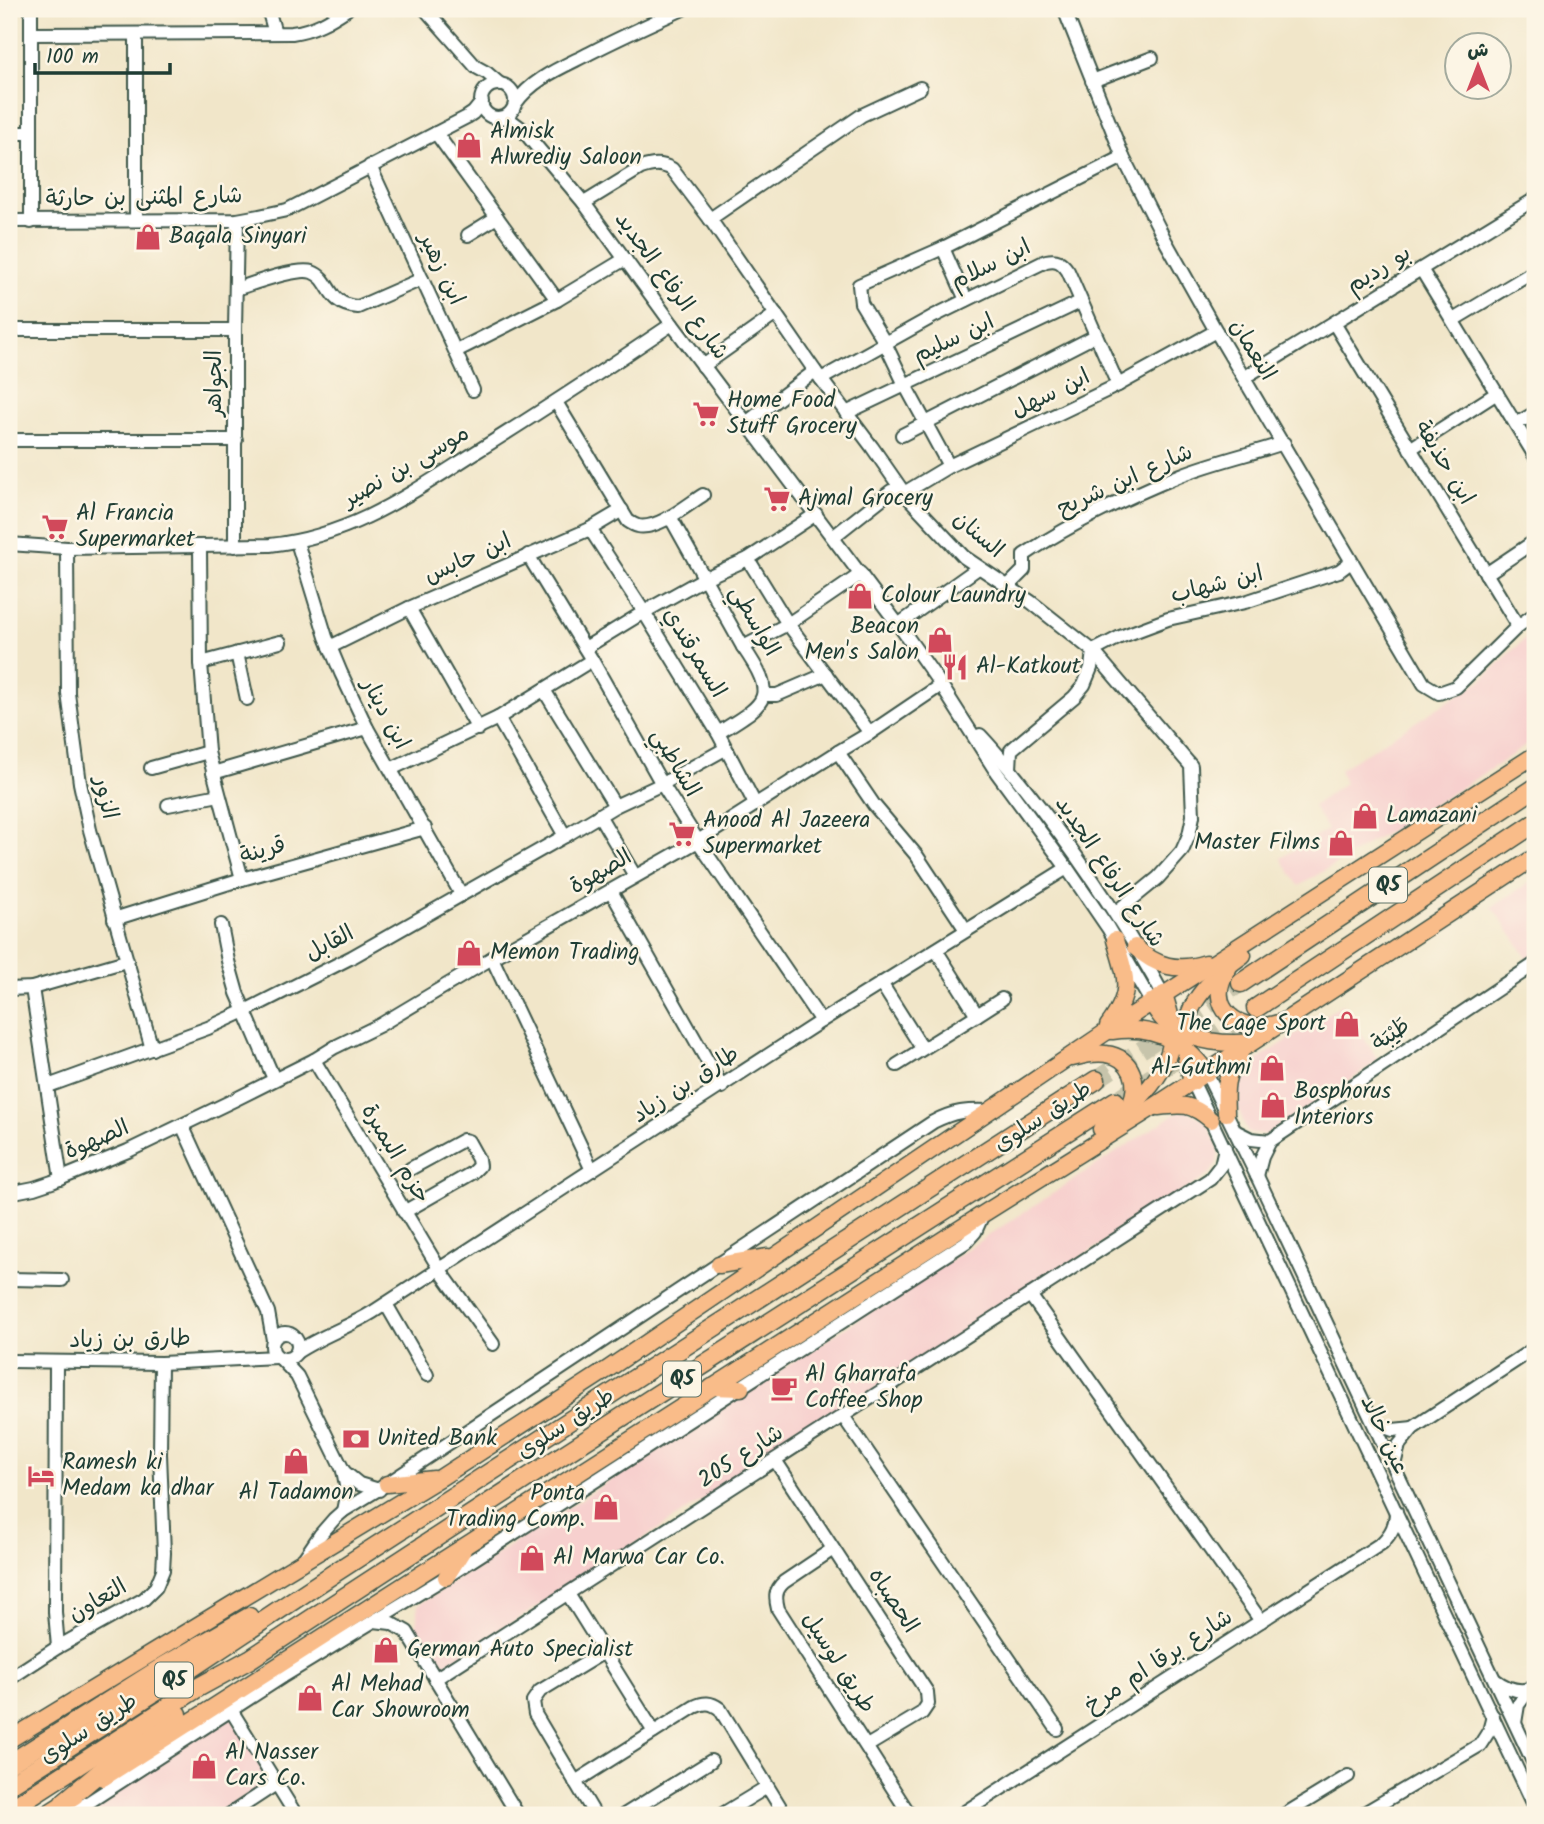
<svg xmlns="http://www.w3.org/2000/svg" width="1544" height="1824" viewBox="0 0 1544 1824" font-family="Kalam,'Playpen Sans Arabic',sans-serif">
<style>
.built{fill:#f7d0ce}
.lines{fill:none;stroke-linecap:round;stroke-linejoin:round}
.highway-tunnel{stroke:#c7c4ab;stroke-width:18;stroke-dasharray:18 9;stroke-linecap:butt}
.minor-casing{stroke:#3e564a;stroke-width:16}
.major-casing{stroke:#3e564a;stroke-width:19}
.highway-casing{stroke:#3e564a;stroke-width:21}
.minor{stroke:#fff;stroke-width:12}
.major{stroke:#f9bc89;stroke-width:16}
.highway{stroke:#f9bc89;stroke-width:18}
.labels{text-anchor:middle;dominant-baseline:central;stroke-width:5;stroke-linejoin:round;paint-order:stroke}
.shield{fill:#fcf5e5;stroke:#617469;stroke-width:2}
.shield-label{font-size:21px;font-weight:bold;fill:#1f3d34}
.poi-label{font-size:23px;fill:#1f3d34;stroke:#fcf5e5;text-anchor:start}
.street-label{font-size:23px;fill:#1f3d34;stroke:#fcf5e5}
</style>
<rect width="100%" height="100%" fill="#fcf5e5"/>
<filter id="ink" filterUnits="userSpaceOnUse"><feTurbulence type="fractalNoise" baseFrequency=".0143" numOctaves="2"/><feDisplacementMap in="SourceGraphic" scale="14" xChannelSelector="R" yChannelSelector="G"/><feConvolveMatrix kernelMatrix="1 2 1 2 8 2 1 2 1" color-interpolation-filters="sRGB"/></filter>
<filter id="wash" filterUnits="userSpaceOnUse"><feTurbulence type="fractalNoise" baseFrequency=".00686" numOctaves="4" result="noise"/><feDisplacementMap in="SourceGraphic" scale="28" xChannelSelector="R" yChannelSelector="G"/><feGaussianBlur stdDeviation="1.57" result="paint"/><feColorMatrix in="noise" values="0 0 0 0 0 0 0 0 0 0 0 0 0 0 0 0 0 1.4 0 .05"/><feComposite in="paint" operator="in"/></filter>
<g filter="url(#wash)">
<rect width="100%" height="100%" fill="#f1e6c9"/>
<g class="built">
<path d="M1535,629V740L1480,776L1299,886L1281,858L1327,830L1313,806L1345,783L1339,770L1482,680Z"/>
<path d="M1535,879V958L1530,961L1492,907Z"/>
<path d="M1342,1004L1379,1061L1268,1135L1247,1132L1232,1091L1244,1069Z"/>
<path d="M1183,1109L1207,1121L1219,1149L1217,1163L1209,1175L436,1672L415,1635L418,1605Z"/>
<path d="M230,1714L273,1782L222,1815H74Z"/>
</g>
</g>
<g filter="url(#ink)">
<g class="lines">
<g class="highway-tunnel">
<path d="M1096,1080L1241,983"/>
<path d="M1115,1101L1256,1008"/>
</g>
<g class="minor-casing">
<g id="minor">
<path d="M268,9L275,33"/>
<path d="M425,9L476,67L487,73L501,85"/>
<path d="M1064,9L1123,157L1166,242L1216,331L1424,684L1439,693L1456,687L1518,626L1535,614"/>
<path d="M31,34L292,33C314,30 329,21 347,9"/>
<path d="M136,34V220"/>
<path d="M1092,81L1152,58"/>
<circle cx="498" cy="101" r="17"/>
<path d="M515,104C533,78 563,67 590,53C621,37 652,23 683,9"/>
<path d="M498,118L506,117L521,128L584,203L672,324L903,631L941,685L997,773L1067,868L1108,928L1154,1007"/>
<path d="M9,133H31"/>
<path d="M436,133L557,300"/>
<path d="M370,166L473,390"/>
<path d="M584,203L641,168C653,164 661,163 672,169L710,219L815,371L872,447L904,493L964,557L1031,602L1093,651L1191,766L1193,816L1189,835L1182,851L1158,878L1115,913"/>
<path d="M710,219L862,115L920,88"/>
<path d="M9,221L237,220L259,216L287,210L467,117L473,113L482,102"/>
<path d="M31,222V9"/>
<path d="M468,235L497,217"/>
<path d="M943,248L966,300"/>
<path d="M1421,269L1535,456"/>
<path d="M236,289C252,284 297,267 312,272C332,279 326,305 358,307L422,279"/>
<path d="M1453,320L1535,271"/>
<path d="M1334,323L1518,626"/>
<path d="M9,330H235"/>
<path d="M456,351L557,300L625,259"/>
<path d="M703,366L776,314"/>
<path d="M1245,377L1535,199"/>
<path d="M821,379L934,316L1046,261C1057,259 1061,261 1068,271L1118,385"/>
<path d="M556,402L628,521C631,523 634,525 638,526C658,530 687,505 703,495"/>
<path d="M846,413L1080,302"/>
<path d="M746,423L815,371"/>
<path d="M1516,424L1535,413"/>
<path d="M902,435L1095,336"/>
<path d="M9,440H236"/>
<path d="M1410,449L1497,393"/>
<path d="M949,466L905,385L885,343L861,303L859,285L943,248L1123,157"/>
<path d="M904,493L949,466L1118,385L1216,331"/>
<path d="M668,518L673,522L743,647C779,699 766,703 718,733"/>
<path d="M590,529L644,612L718,733L755,804"/>
<path d="M833,537L891,491"/>
<path d="M297,542L326,637L341,673L367,728L461,894"/>
<path d="M9,544L67,548L270,545C352,536 408,495 476,452C542,411 607,368 672,324"/>
<path d="M235,546V330L237,220"/>
<path d="M200,547L201,663L208,752L242,879"/>
<path d="M67,548L68,693L80,783L90,830L152,1049"/>
<path d="M528,555L592,660L662,784L698,841L821,1021"/>
<path d="M748,559L788,624L870,733"/>
<path d="M1486,574L1535,541"/>
<path d="M1008,586L1024,570V555C1073,522 1127,497 1181,475C1214,462 1250,454 1284,443"/>
<path d="M409,608L478,729"/>
<path d="M898,625L978,568"/>
<path d="M330,647L409,608L590,529L622,510"/>
<path d="M743,647L788,624L861,574"/>
<path d="M585,648L644,612L705,578L748,559L816,514"/>
<path d="M1093,651L1120,637L1168,619L1245,602L1339,571L1351,562"/>
<path d="M237,653L247,699"/>
<path d="M201,663L280,642"/>
<path d="M544,690L615,806"/>
<path d="M764,695H777L826,674"/>
<path d="M498,718L565,836"/>
<path d="M980,735C1002,758 1022,784 1042,810C1088,870 1130,933 1166,1000"/>
<path d="M838,752L874,805L917,856L966,930"/>
<path d="M151,768L208,752"/>
<path d="M391,769L498,718L592,660"/>
<path d="M1010,769L1011,750L1074,697L1084,685L1091,668L1093,651"/>
<path d="M213,773L367,728"/>
<path d="M168,805L219,795"/>
<path d="M599,815L635,876"/>
<path d="M611,891L722,1087"/>
<path d="M114,919L242,879L425,828"/>
<path d="M221,925L228,961L237,993L274,1079"/>
<path d="M492,958L592,1170"/>
<path d="M881,983L922,1048"/>
<path d="M32,988L61,1179"/>
<path d="M9,989L32,988L126,961"/>
<path d="M977,1015L1002,999"/>
<path d="M314,1060L440,1270L493,1344"/>
<path d="M897,1065L977,1015L936,950"/>
<path d="M1204,1068L1257,1176L1535,1766"/>
<path d="M1190,1076L1535,1807"/>
<path d="M48,1086L208,1028L245,1011L352,957L565,836L615,806L662,784L725,749"/>
<path d="M182,1125L268,1312L273,1340"/>
<path d="M1235,1131L1251,1139L1270,1141"/>
<path d="M1257,1176L1262,1157L1270,1141L1535,964"/>
<path d="M9,1193L34,1188L52,1182L128,1151L234,1100L314,1060L335,1047L380,1025L492,958L698,841L838,752L870,733L941,685"/>
<path d="M404,1212L472,1173L479,1166L478,1159L468,1141L463,1140L410,1169"/>
<path d="M9,1279L62,1280"/>
<path d="M1030,1295L1261,1621"/>
<path d="M386,1304L427,1375"/>
<circle cx="285" cy="1346" r="13"/>
<path d="M297,1352C321,1336 349,1327 373,1312L821,1021L1067,868"/>
<path d="M281,1359L297,1376L343,1470L347,1491L343,1511"/>
<path d="M9,1361L161,1363L277,1357"/>
<path d="M56,1362L55,1612L58,1647"/>
<path d="M843,1416L1057,1729"/>
<path d="M1374,1423L1393,1430L1413,1428"/>
<path d="M775,1460L927,1692L928,1704L922,1713L867,1746"/>
<path d="M1394,1465L1399,1445L1413,1428L1535,1348"/>
<path d="M343,1471L359,1484L379,1490"/>
<path d="M833,1549L784,1582C775,1590 775,1597 778,1609L910,1815"/>
<path d="M303,1560L320,1535L334,1519L343,1511L387,1484L933,1122C954,1111 967,1110 990,1111"/>
<path d="M568,1594L654,1732"/>
<path d="M374,1621L391,1623L407,1632L518,1815"/>
<path d="M9,1679L58,1647L144,1599L156,1587L163,1570L164,1553L160,1454L161,1363"/>
<path d="M435,1679L1210,1179L1221,1165L1225,1148"/>
<path d="M1495,1680C1507,1689 1521,1694 1535,1687"/>
<path d="M231,1710L296,1815"/>
<path d="M1515,1723L1518,1705L1530,1689"/>
<path d="M575,1782L694,1707C704,1702 711,1702 720,1709L785,1815"/>
<path d="M69,1815L282,1677L446,1577L966,1242L975,1232L983,1214"/>
<path d="M229,1815L276,1784"/>
<path d="M595,1815L535,1714L533,1701L540,1691L604,1652"/>
<path d="M624,1815L711,1761"/>
<path d="M721,1815L767,1787"/>
<path d="M960,1815L1382,1543C1392,1533 1396,1524 1396,1511"/>
<path d="M1284,1815L1348,1776"/>
<path d="M1361,1815L1480,1745L1489,1731L1493,1716"/>
</g>
</g>
<g class="major-casing">
<g id="major">
<path d="M1135,947C1157,967 1177,972 1206,963"/>
<path d="M1228,969C1203,1007 1239,1036 1278,1023"/>
<path d="M1151,1002C1157,1012 1164,1023 1174,1028C1196,1042 1226,1045 1252,1042"/>
<path d="M1108,1026C1134,991 1126,978 1115,940"/>
<path d="M1112,1031C1152,1025 1184,1040 1207,1073"/>
<path d="M1072,1058C1083,1055 1095,1052 1106,1054C1133,1057 1140,1084 1130,1106"/>
<path d="M1193,1082C1170,1022 1195,989 1243,955"/>
<path d="M1158,1107C1183,1104 1191,1103 1211,1120"/>
<path d="M1226,1113C1225,1092 1224,1072 1240,1057"/>
<path d="M1101,1129C1135,1107 1175,1071 1172,1026C1171,1015 1167,1005 1164,994"/>
<path d="M719,1265L768,1257"/>
<path d="M712,1387L741,1388"/>
<path d="M387,1484L434,1479"/>
<path d="M446,1577L463,1550"/>
<path d="M9,1740L440,1478L608,1369L1103,1034L1535,755"/>
<path d="M103,1778L983,1214L1152,1108L1535,857"/>
<path d="M45,1815L75,1796"/>
</g>
</g>
<g class="highway-casing">
<g id="highway">
<path d="M1241,983L1535,788"/>
<path d="M1256,1008L1535,823"/>
<path d="M9,1764L164,1666L249,1617"/>
<path d="M9,1785L172,1681L336,1572L1096,1080"/>
<path d="M64,1802L117,1758L178,1714"/>
<path d="M9,1810L199,1687L250,1659L527,1478L1115,1101"/>
</g>
</g>
<use href="#minor" class="minor"/>
<use href="#major" class="major"/>
<use href="#highway" class="highway"/>
</g>
</g>
<defs>
<g id="shop-bare" transform="scale(2.1)"><path d="M-5-2.5h2.3a2.7 3.5 0 0 1 5.4 0H5L5.5 6h-11ZM-1.5-2.5h3a1.5 2.3 0 0 0-3 0Z" fill="#d1495b" stroke="#fcf5e5" stroke-width="2.5" paint-order="stroke"/></g>
<g id="supermarket-bare" transform="scale(2.1)"><path d="M-6-5.5h2.5l.6 2H6L4.5 2H-2.5L-4.4-4H-6ZM-1.5 3.2a1.3 1.3 0 1 0 .1 0ZM3 3.2a1.3 1.3 0 1 0 .1 0Z" fill="#d1495b" stroke="#fcf5e5" stroke-width="2.5" paint-order="stroke"/></g>
<g id="restaurant-bare" transform="scale(2.1)"><path d="M-5-6h1v4h1v-4h1v4h1v-4h1v5L-1.5 .5V6h-2V.5L-5-1ZM5-6V6H3V1.5H1.5Q1.5-4 5-6Z" fill="#d1495b" stroke="#fcf5e5" stroke-width="2.5" paint-order="stroke"/></g>
<g id="cafe-bare" transform="scale(2.1)"><path d="M-5.5-4.5H6V0H3Q3 3.5 0 3.5H-2.5Q-5.5 3.5-5.5 0ZM3-3.2v2h1.7v-2ZM-6 4.5H4V6H-6Z" fill="#d1495b" stroke="#fcf5e5" stroke-width="2.5" paint-order="stroke"/></g>
<g id="bank-bare" transform="scale(2.1)"><path d="M-6-4H6V4H-6ZM0-2.3a2.3 2.3 0 1 0 0 4.6a2.3 2.3 0 1 0 0-4.6Z" fill="#d1495b" stroke="#fcf5e5" stroke-width="2.5" paint-order="stroke"/></g>
<g id="hotel-bare" transform="scale(2.1)"><path d="M-6-4.5h1.5V1H6V5H4.5V3h-9V5H-6ZM-4 0a1.8 1.8 0 1 1 3.6 0ZM.5 0V-2.5h3Q6-2.5 6 0Z" fill="#d1495b" stroke="#fcf5e5" stroke-width="2.5" paint-order="stroke"/></g>
</defs>
<g fill-rule="evenodd">
<use href="#shop-bare" x="469" y="145"/>
<use href="#shop-bare" x="148" y="237"/>
<use href="#supermarket-bare" x="706" y="414"/>
<use href="#supermarket-bare" x="777" y="499"/>
<use href="#supermarket-bare" x="55" y="527"/>
<use href="#shop-bare" x="860" y="596"/>
<use href="#shop-bare" x="940" y="640"/>
<use href="#restaurant-bare" x="955" y="667"/>
<use href="#shop-bare" x="1365" y="816"/>
<use href="#supermarket-bare" x="682" y="834"/>
<use href="#shop-bare" x="1341" y="843"/>
<use href="#shop-bare" x="469" y="953"/>
<use href="#shop-bare" x="1347" y="1024"/>
<use href="#shop-bare" x="1272" y="1068"/>
<use href="#shop-bare" x="1273" y="1105"/>
<use href="#cafe-bare" x="784" y="1388"/>
<use href="#bank-bare" x="356" y="1439"/>
<use href="#shop-bare" x="296" y="1461"/>
<use href="#hotel-bare" x="41" y="1476"/>
<use href="#shop-bare" x="606" y="1507"/>
<use href="#shop-bare" x="532" y="1558"/>
<use href="#shop-bare" x="386" y="1650"/>
<use href="#shop-bare" x="310" y="1698"/>
<use href="#shop-bare" x="204" y="1766"/>
</g>
<g class="labels">
<g class="shield">
<rect x="1369" y="867.5" width="38" height="35" rx="5"/>
<rect x="663" y="1361.5" width="38" height="35" rx="5"/>
<rect x="155" y="1662.5" width="38" height="35" rx="5"/>
</g>
<g class="shield-label">
<text x="1388" y="885">Q5</text>
<text x="682" y="1379">Q5</text>
<text x="174" y="1680">Q5</text>
</g>
<g class="poi-label">
<text x="490" y="132">Almisk<tspan x="490" dy="26">Alwrediy Saloon</tspan></text>
<text x="169" y="237">Baqala Sinyari</text>
<text x="727" y="401">Home Food<tspan x="727" dy="26">Stuff Grocery</tspan></text>
<text x="798" y="499">Ajmal Grocery</text>
<text x="76" y="514">Al Francia<tspan x="76" dy="26">Supermarket</tspan></text>
<text x="881" y="596">Colour Laundry</text>
<text x="919" y="627" text-anchor="end">Beacon<tspan x="919" dy="26">Men's Salon</tspan></text>
<text x="976" y="667">Al-Katkout</text>
<text x="1386" y="816">Lamazani</text>
<text x="703" y="821">Anood Al Jazeera<tspan x="703" dy="26">Supermarket</tspan></text>
<text x="1320" y="843" text-anchor="end">Master Films</text>
<text x="490" y="953">Memon Trading</text>
<text x="1326" y="1024" text-anchor="end">The Cage Sport</text>
<text x="1251" y="1068" text-anchor="end">Al-Guthmi</text>
<text x="1294" y="1092">Bosphorus<tspan x="1294" dy="26">Interiors</tspan></text>
<text x="805" y="1375">Al Gharrafa<tspan x="805" dy="26">Coffee Shop</tspan></text>
<text x="377" y="1439">United Bank</text>
<text x="62" y="1463">Ramesh ki<tspan x="62" dy="26">Medam ka dhar</tspan></text>
<text x="296" y="1493" text-anchor="middle">Al Tadamon</text>
<text x="585" y="1494" text-anchor="end">Ponta<tspan x="585" dy="26">Trading Comp.</tspan></text>
<text x="553" y="1558">Al Marwa Car Co.</text>
<text x="407" y="1650">German Auto Specialist</text>
<text x="331" y="1685">Al Mehad<tspan x="331" dy="26">Car Showroom</tspan></text>
<text x="225" y="1753">Al Nasser<tspan x="225" dy="26">Cars Co.</tspan></text>
</g>
<g class="street-label">
<text transform="translate(144 198) rotate(-1)">شارع المثنى بن حارثة</text>
<text transform="translate(991 265) rotate(-26)">ابن سلام</text>
<text transform="translate(441 269) rotate(65)">ابن زهير</text>
<text transform="translate(1379 270) rotate(-32)">بو رديم</text>
<text transform="translate(671 286) rotate(54)">شارع الرفاع الجديد</text>
<text transform="translate(954 339) rotate(-25)">ابن سليم</text>
<text transform="translate(1252 350) rotate(59)">النعمان</text>
<text transform="translate(215 383) rotate(-90)">الجواهر</text>
<text transform="translate(1051 394) rotate(-26)">ابن سهل</text>
<text transform="translate(1444 463) rotate(59)">ابن حذيفة</text>
<text transform="translate(406 467) rotate(-30)">موسى بن نصير</text>
<text transform="translate(1125 481) rotate(-24)">شارع ابن شريح</text>
<text transform="translate(978 535) rotate(41)">السنان</text>
<text transform="translate(468 559) rotate(-24)">ابن حابس</text>
<text transform="translate(1217 585) rotate(-14)">ابن شهاب</text>
<text transform="translate(754 621) rotate(60)">الواسطي</text>
<text transform="translate(694 653) rotate(59)">السمرقندي</text>
<text transform="translate(385 714) rotate(62)">ابن دينار</text>
<text transform="translate(675 763) rotate(60)">الشاطبي</text>
<text transform="translate(105 798) rotate(78)">الزور</text>
<text transform="translate(263 851) rotate(-16)">قرينة</text>
<text transform="translate(601 872) rotate(-30)">الصهوة</text>
<text transform="translate(1109 872) rotate(56)">شارع الرفاع الجديد</text>
<text transform="translate(330 944) rotate(-28)">القابل</text>
<text transform="translate(1391 1035) rotate(-34)">طَيْبَة</text>
<text transform="translate(686 1085) rotate(-33)">طارق بن زياد</text>
<text transform="translate(1043 1117) rotate(-33)">طريق سلوى</text>
<text transform="translate(97 1140) rotate(-23)">الصهوة</text>
<text transform="translate(395 1154) rotate(59)">حزم البمبرة</text>
<text transform="translate(130 1340) rotate(-1)">طارق بن زياد</text>
<text transform="translate(566 1424) rotate(-33)">طريق سلوى</text>
<text transform="translate(1384 1435) rotate(65)">عين خالد</text>
<text transform="translate(741 1457) rotate(-33)">شارع 205</text>
<text transform="translate(98 1601) rotate(-30)">التعاون</text>
<text transform="translate(893 1601) rotate(57)">الحصباه</text>
<text transform="translate(1159 1662) rotate(-33)">شارع برقا ام مرخ</text>
<text transform="translate(838 1663) rotate(57)">طريق لوسيل</text>
<text transform="translate(89 1729) rotate(-33)">طريق سلوى</text>
</g>
</g>
<rect width="1544" height="1824" fill="none" stroke="#fcf5e5" stroke-width="35"/>
<g transform="translate(1478 66)"><circle r="33" fill="#fcf5e5" stroke="#a4ab9e" stroke-width="2"/>
<path d="M0-5L12 26L0 18L-12 26Z" fill="#d1495b"/>
<text y="-10" font-size="19" font-weight="bold" text-anchor="middle" fill="#1f3d34">ش</text>
</g>
<path d="M35 63v10h135v-10" fill="none" stroke="#1f3d34" stroke-width="3.5"/>
<text x="46" y="63" font-size="21" fill="#1f3d34" stroke="#fcf5e5" stroke-width="5" paint-order="stroke">100 m</text>
</svg>
